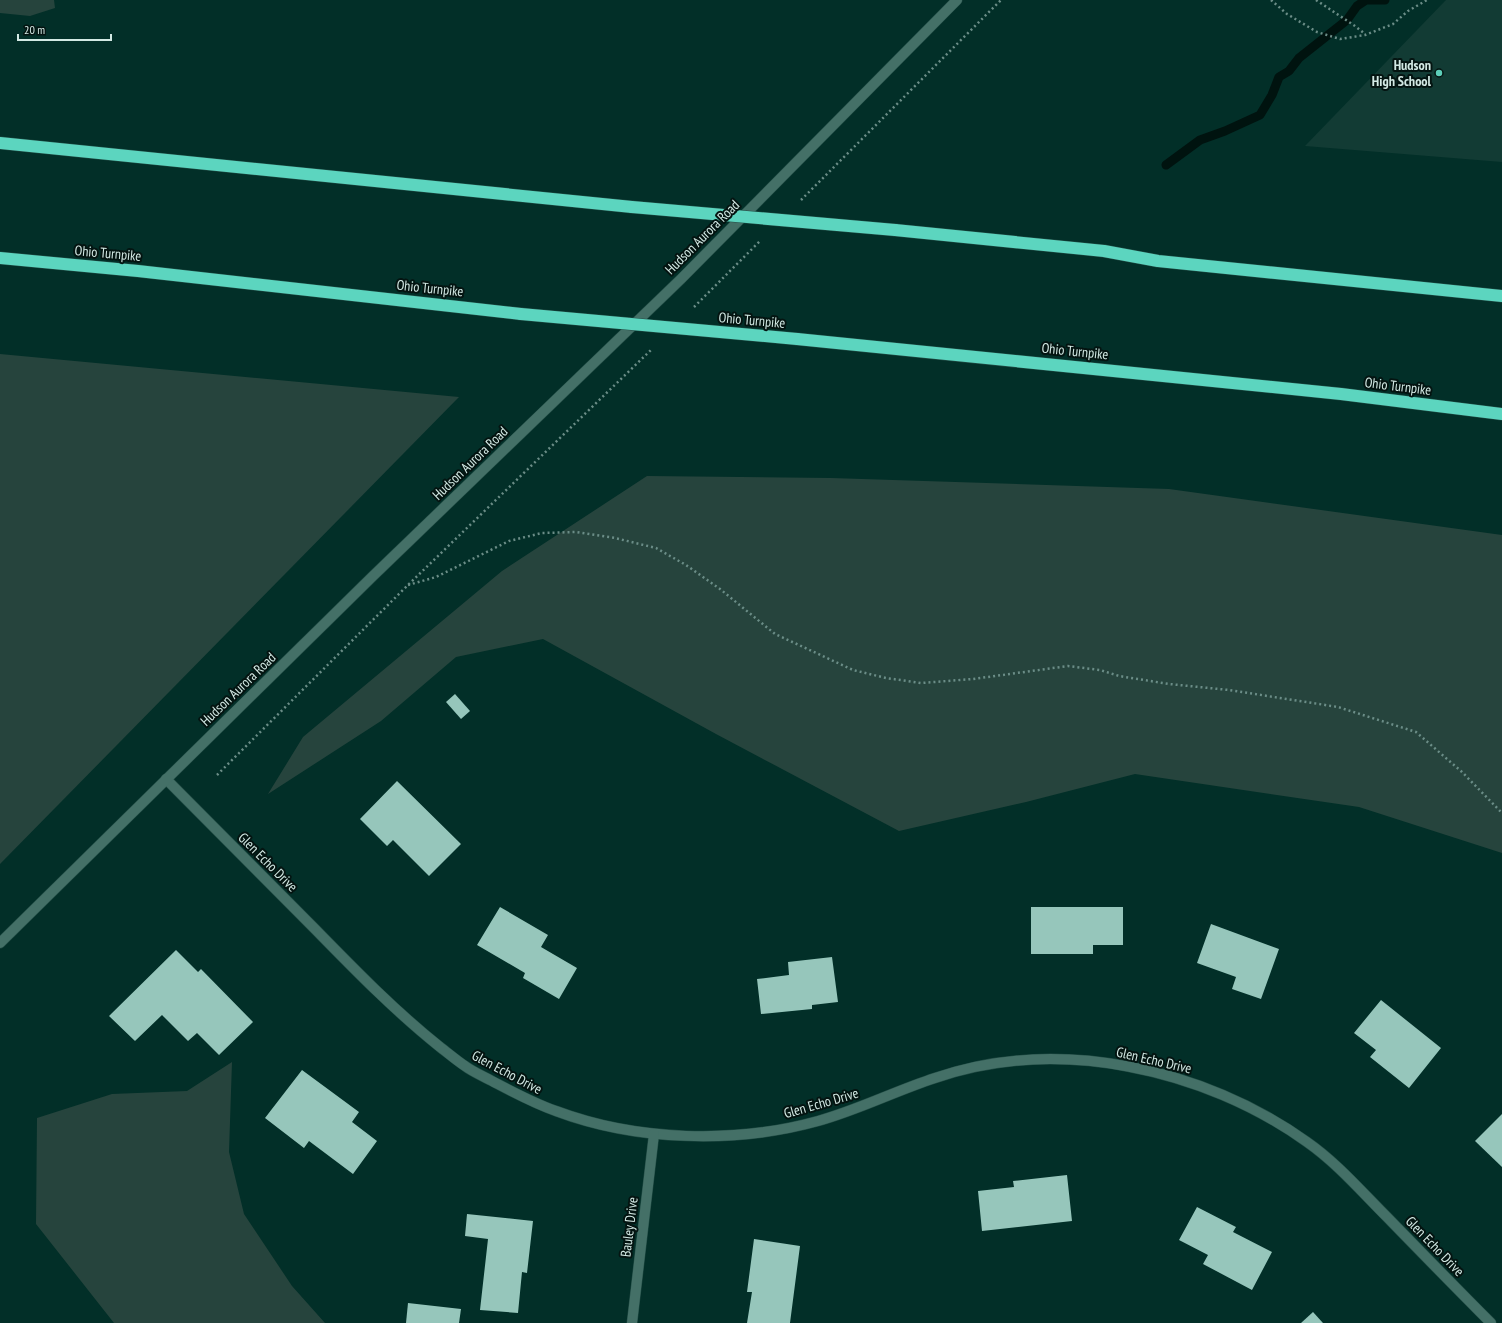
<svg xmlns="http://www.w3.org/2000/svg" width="1502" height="1323" viewBox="0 0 1502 1323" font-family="'PT Sans Narrow',sans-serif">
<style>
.built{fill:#123b34}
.green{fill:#26443d}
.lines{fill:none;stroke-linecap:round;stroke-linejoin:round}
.stream{stroke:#00130f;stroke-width:9}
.building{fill:#96c6bb}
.minor-casing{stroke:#234d46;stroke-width:11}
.highway-casing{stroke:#234d46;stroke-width:13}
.path{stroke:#6b8d87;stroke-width:2.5;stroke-dasharray:2 3;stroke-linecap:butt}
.minor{stroke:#447067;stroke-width:10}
.highway{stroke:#5cd5bf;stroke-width:12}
.highway-bridge-casing{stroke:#234d46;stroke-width:13;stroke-linecap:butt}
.highway-bridge{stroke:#5cd5bf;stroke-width:12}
.poi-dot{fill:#5dceb9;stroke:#041411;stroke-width:1.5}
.labels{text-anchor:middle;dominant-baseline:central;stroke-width:4;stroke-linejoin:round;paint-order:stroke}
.poi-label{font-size:14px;font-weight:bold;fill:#d3e9e4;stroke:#041411;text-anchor:end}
.street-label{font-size:14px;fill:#d3e9e4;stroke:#041411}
</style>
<rect width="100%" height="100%" fill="#022f28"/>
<path class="built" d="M1446,0H1502V162L1305,146Z"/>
<g class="green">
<path d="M0,0H54L55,8L30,16L0,13Z"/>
<path d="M0,354L459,397L0,864Z"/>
<path d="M647,476L831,478L1169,489L1502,535V853L1359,807L1135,774L1026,802L899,831L716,734L543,639L456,657L381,721L268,794L303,737L502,571Z"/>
<path d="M232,1062L229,1152L244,1214L292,1286L325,1323H114L36,1224L37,1118L112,1094L187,1091Z"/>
</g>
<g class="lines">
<path class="stream" d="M1166,165L1200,140L1225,131L1260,115L1272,95L1279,77L1289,71L1299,58L1347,20L1357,6L1366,0H1385"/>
</g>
<g class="building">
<path d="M455,694L470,711L461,719L446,702Z"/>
<path d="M397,781L461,844L429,876L393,840L387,846L360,819Z"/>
<path d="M500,907L548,935L541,947L577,968L559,999L523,978L525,973L477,945Z"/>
<path d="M1031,907H1123V945H1093V954H1031Z"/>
<path d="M1211,924L1279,949L1261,999L1232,989L1236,977L1197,963Z"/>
<path d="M176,950L198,972L201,969L253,1022L219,1055L197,1033L188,1041L162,1015L135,1041L109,1016Z"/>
<path d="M832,957L838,1002L812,1005V1009L761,1014L757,979L789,975L788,962Z"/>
<path d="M1381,1000L1441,1048L1409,1088L1370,1057L1376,1050L1354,1033Z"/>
<path d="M302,1070L359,1112L352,1122L377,1141L353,1174L309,1141L304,1148L265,1118Z"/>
<path d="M1502,1114V1167L1475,1141Z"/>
<path d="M1067,1175L1072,1221L982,1231L978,1191L1014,1187L1013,1181Z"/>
<path d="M1197,1207L1236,1227L1233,1232L1272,1252L1252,1290L1203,1264L1208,1255L1179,1240Z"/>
<path d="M467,1214L533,1221L527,1273L522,1272L518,1313L480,1310L488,1239L465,1236Z"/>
<path d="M754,1239L800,1246L790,1323H747L752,1292H747Z"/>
<path d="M408,1303L461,1309L459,1323H406Z"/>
<path d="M1313,1312L1323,1323H1301Z"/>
</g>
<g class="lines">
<g class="minor-casing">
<g id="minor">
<path d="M166,779C216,829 265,879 315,929C355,970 395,1011 440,1047C448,1053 456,1060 465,1066C473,1072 483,1076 492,1081C513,1092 533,1103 556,1111C636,1141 735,1144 818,1121C858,1110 895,1091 935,1078C1057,1036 1204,1068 1307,1142C1337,1163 1361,1191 1387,1217C1421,1252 1456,1288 1491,1323"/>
<path d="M0,943L374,575L681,279L957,0"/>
<path d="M632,1323L654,1134"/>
</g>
</g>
<g class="highway-casing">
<g id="highway">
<path d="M0,143L632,207"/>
<path d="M895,230L1104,251L1158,261L1502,296"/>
<path d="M0,258L138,271L521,314"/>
<path d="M797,339L1341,394L1502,414"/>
</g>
</g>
<g class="path">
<path d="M1271,0L1287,14L1317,32L1340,39L1365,35L1393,24L1408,11L1427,0"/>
<path d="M1316,0L1355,26L1365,34"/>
<path d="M801,200L1001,0"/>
<path d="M694,307L760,241"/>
<path d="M408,585L436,577L509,541L542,533L576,532L615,538L656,548L686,565L720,589L775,634L853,670L886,678L921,683L973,679L1068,666L1100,670L1119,676L1169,684L1229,690L1338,707L1416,732L1462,772L1502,813"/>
<path d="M217,775L408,585L652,349"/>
</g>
<use href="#minor" class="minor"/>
<use href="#highway" class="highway"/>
<g class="highway-bridge-casing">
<g id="highway-bridge">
<path d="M632,207L895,230"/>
<path d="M521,314L797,339"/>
</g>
</g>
<use href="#highway-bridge" class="highway-bridge"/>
</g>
<circle class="poi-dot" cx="1439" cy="73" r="4"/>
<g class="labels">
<g class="poi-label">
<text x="1431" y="65">Hudson<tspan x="1431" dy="16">High School</tspan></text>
</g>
<g class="street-label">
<text transform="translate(702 237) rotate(-45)">Hudson Aurora Road</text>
<text transform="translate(108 253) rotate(5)">Ohio Turnpike</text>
<text transform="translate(430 288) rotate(6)">Ohio Turnpike</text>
<text transform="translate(752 320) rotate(5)">Ohio Turnpike</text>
<text transform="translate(1075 351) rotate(6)">Ohio Turnpike</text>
<text transform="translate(1398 386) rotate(7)">Ohio Turnpike</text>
<text transform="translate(470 463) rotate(-44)">Hudson Aurora Road</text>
<text transform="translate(238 689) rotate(-44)">Hudson Aurora Road</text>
<text transform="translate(268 862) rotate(45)">Glen Echo Drive</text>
<text transform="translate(1154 1060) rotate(13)">Glen Echo Drive</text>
<text transform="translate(507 1072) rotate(28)">Glen Echo Drive</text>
<text transform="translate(821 1103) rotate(-16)">Glen Echo Drive</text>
<text transform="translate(629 1227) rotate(-83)">Bauley Drive</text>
<text transform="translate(1435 1246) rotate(46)">Glen Echo Drive</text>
</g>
</g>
<path d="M18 34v6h93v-6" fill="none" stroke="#d3e9e4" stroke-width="2"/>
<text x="24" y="34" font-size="12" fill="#d3e9e4" stroke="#041411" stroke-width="3" paint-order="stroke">20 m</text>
</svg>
